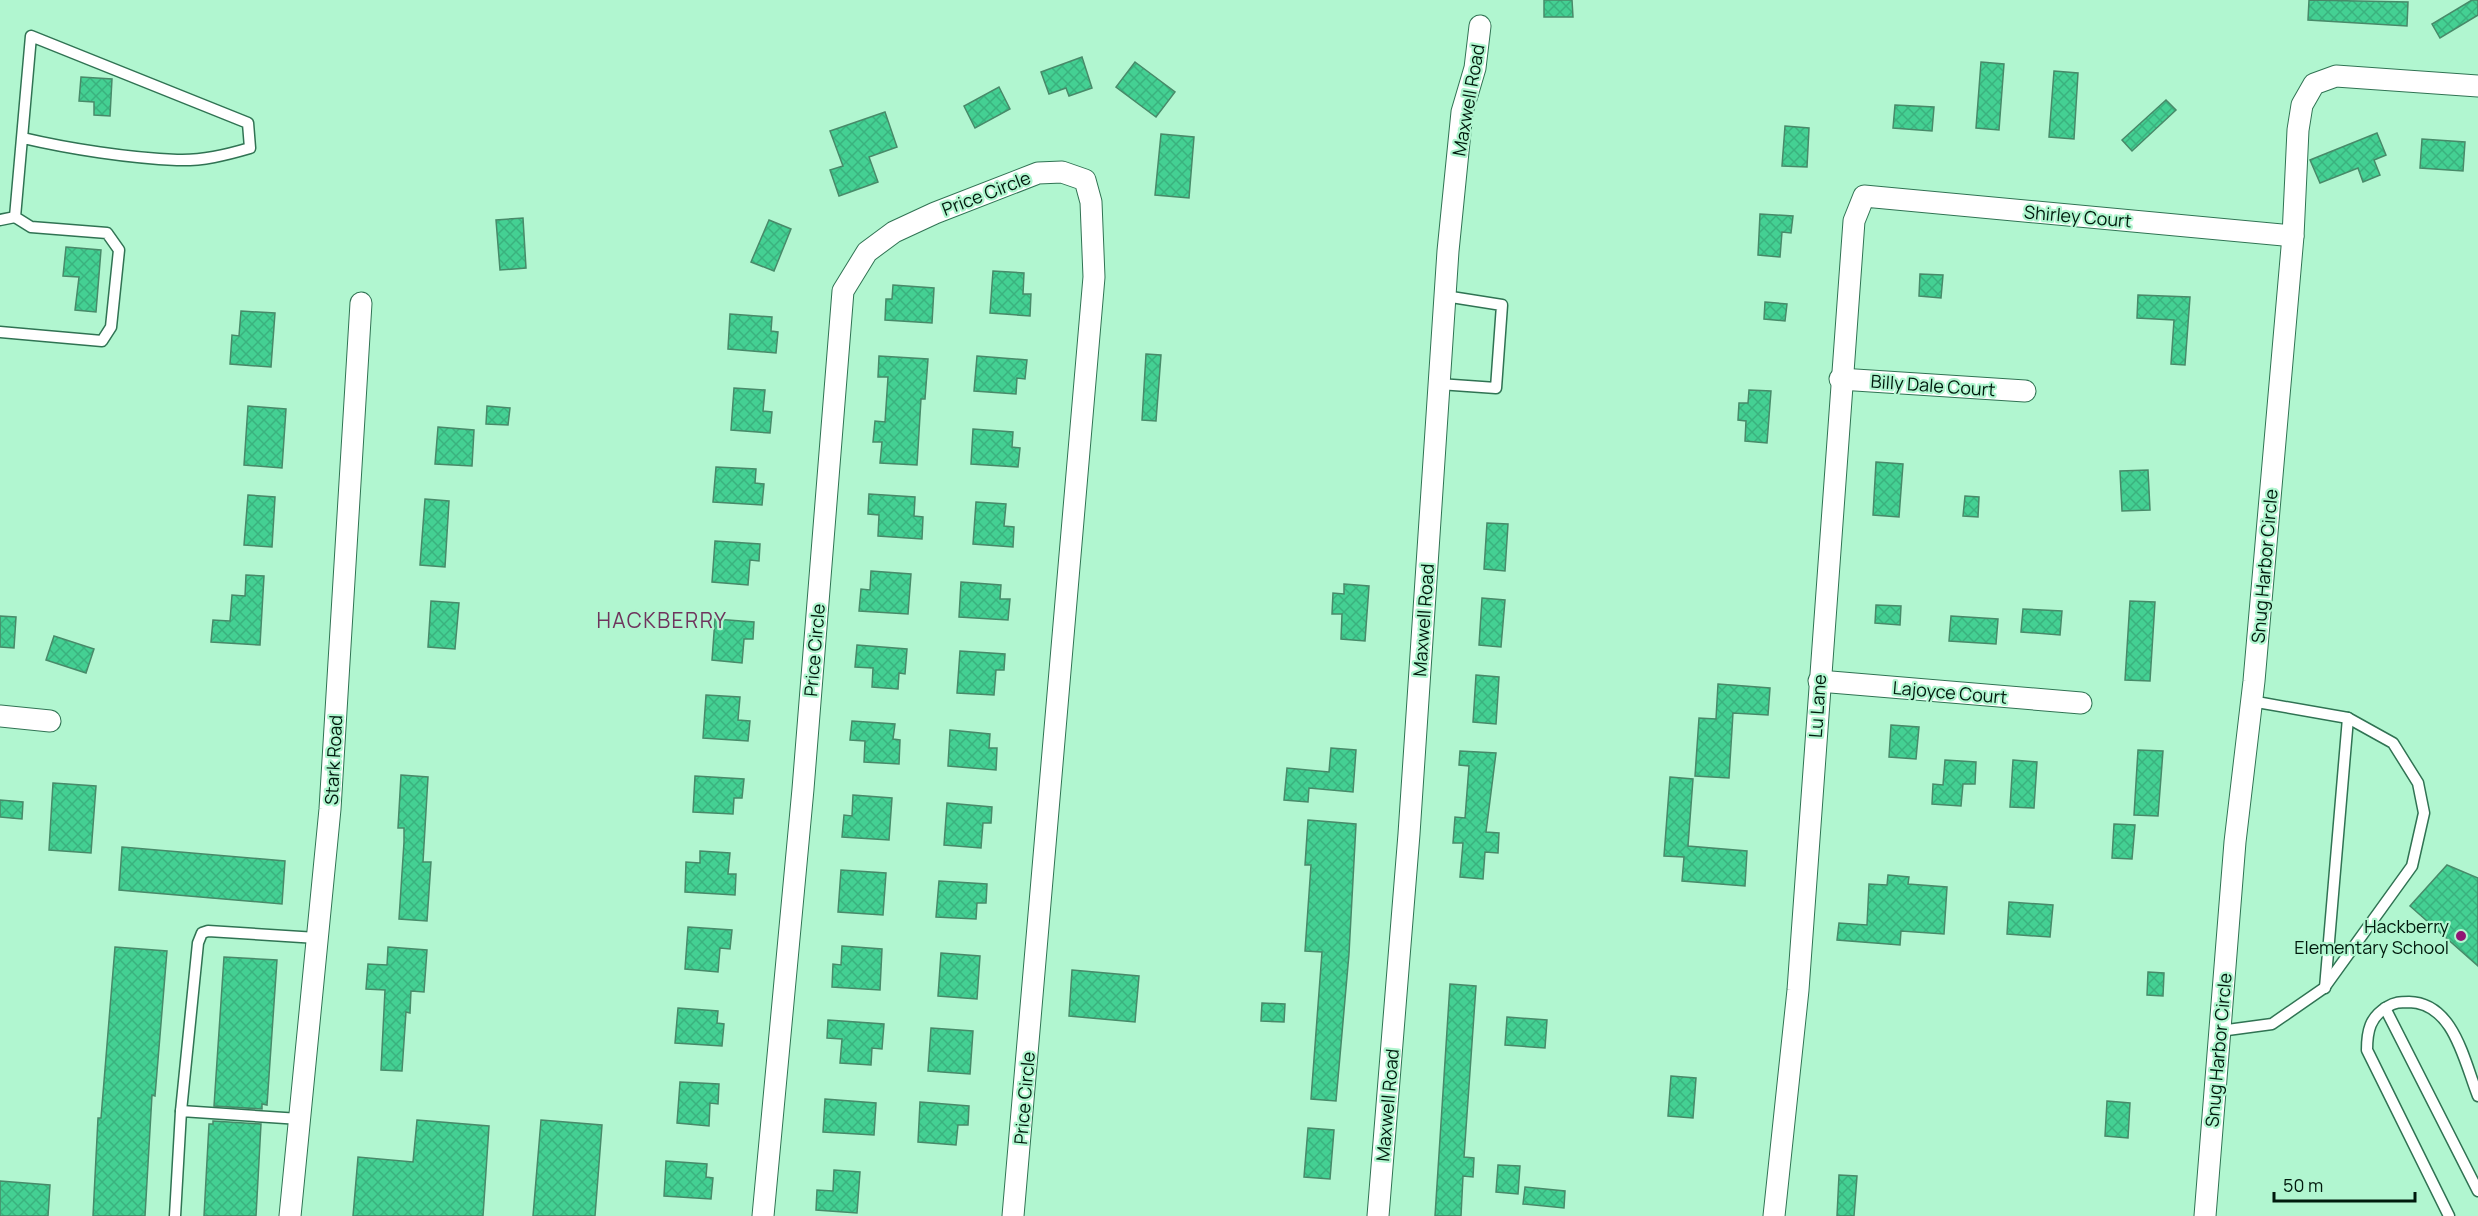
<svg xmlns="http://www.w3.org/2000/svg" width="2478" height="1216" viewBox="0 0 2478 1216" font-family="Manrope,sans-serif">
<style>
.building{fill:url(#building-cross-hatch);stroke:#488a69;stroke-width:1.5}
.lines{fill:none;stroke-linecap:round;stroke-linejoin:round}
.service-casing{stroke:#307353;stroke-width:13}
.minor-casing{stroke:#307353;stroke-width:23}
.service{stroke:#fff;stroke-width:10}
.minor{stroke:#fff;stroke-width:21}
.poi-dot{fill:#911674;stroke:#b1f6d0;stroke-width:2}
.labels{text-anchor:middle;dominant-baseline:central;stroke-width:4.5;stroke-linejoin:round;paint-order:stroke}
.street-label{font-size:18px;fill:#001a0d;stroke:#b1f6d0}
.poi-label{font-size:18px;fill:#001a0d;stroke:#b1f6d0;text-anchor:end}
.quarter-label{font-size:21px;letter-spacing:1.5px;fill:#6f345d;stroke:#b1f6d0}
</style>
<defs>
<pattern id="building-cross-hatch" width="8" height="8" patternUnits="userSpaceOnUse" patternTransform="scale(1.5)"><rect width="8" height="8" fill="#44d093"/><path d="M0 0l8 8M0 8l8-8" fill="none" stroke="#3ab27e"/></pattern>
</defs>
<rect width="100%" height="100%" fill="#b1f6d0"/>
<g class="building">
<path d="M1544,0H1572L1573,17H1544Z"/>
<path d="M2309,0L2408,2L2407,26L2308,20Z"/>
<path d="M2472,0H2478V15L2440,38L2432,24Z"/>
<path d="M1082,57L1092,88L1069,96L1066,88L1049,94L1041,72Z"/>
<path d="M1135,62L1175,92L1156,117L1116,87Z"/>
<path d="M1981,62L2004,64L1999,130L1976,128Z"/>
<path d="M2054,71L2078,73L2074,139L2049,137Z"/>
<path d="M81,77L112,79L110,116L94,115V102L79,101Z"/>
<path d="M999,87L1010,109L975,128L964,106Z"/>
<path d="M2166,100L2176,110L2132,151L2122,140Z"/>
<path d="M1895,105L1934,107L1932,131L1893,128Z"/>
<path d="M885,112L897,147L869,157L878,182L839,196L830,170L843,166L830,131Z"/>
<path d="M1785,126L1809,128L1807,167L1782,166Z"/>
<path d="M2377,133L2386,155L2374,160L2380,175L2363,182L2358,168L2320,183L2310,160Z"/>
<path d="M1161,134L1194,137L1189,198L1155,195Z"/>
<path d="M2422,139L2465,142L2463,171L2420,168Z"/>
<path d="M1760,214L1793,216L1791,233L1782,232L1780,257L1758,255Z"/>
<path d="M523,218L526,268L500,270L496,220Z"/>
<path d="M769,220L791,229L774,271L751,262Z"/>
<path d="M66,247L101,250L96,312L75,310L79,277L63,276Z"/>
<path d="M993,271L1024,273L1023,294H1031L1030,316L990,313Z"/>
<path d="M1920,274L1943,275L1941,298L1919,296Z"/>
<path d="M893,285L934,288L932,323L885,320L886,299H892Z"/>
<path d="M2138,295L2190,297L2185,365L2171,364L2174,320L2137,318Z"/>
<path d="M1765,302L1787,304L1785,321L1764,319Z"/>
<path d="M241,311L275,313L271,367L230,364L232,335L239,336Z"/>
<path d="M730,314L772,317L771,331L778,332L776,353L728,349Z"/>
<path d="M1146,354L1161,355L1156,421L1142,420Z"/>
<path d="M879,356L928,359L925,399H921L917,465L880,463L882,442H873L875,421L885,422L888,377H878Z"/>
<path d="M977,356L1027,360L1025,379L1017,378L1016,394L974,391Z"/>
<path d="M734,388L765,390L763,411L772,412L770,433L731,430Z"/>
<path d="M1749,390L1771,391L1767,443L1745,441L1746,421L1738,420L1739,403H1748Z"/>
<path d="M248,406L286,409L282,468L244,465Z"/>
<path d="M487,406L510,408L508,425L486,424Z"/>
<path d="M438,427L474,430L472,466L435,464Z"/>
<path d="M973,429L1013,432L1012,447L1020,448L1018,467L971,464Z"/>
<path d="M1876,462L1903,464L1899,517L1873,515Z"/>
<path d="M716,467L756,469L755,483L764,484L762,505L713,502Z"/>
<path d="M2148,470L2150,510L2122,511L2120,471Z"/>
<path d="M869,494L915,497L914,516L923,517L922,539L878,536L879,515L868,514Z"/>
<path d="M248,495L275,497L272,547L244,545Z"/>
<path d="M1965,496L1979,497L1978,517L1963,516Z"/>
<path d="M425,499L449,501L445,567L420,565Z"/>
<path d="M976,502L1006,504L1004,526L1014,527L1013,547L973,544Z"/>
<path d="M1487,523L1508,524L1505,571L1484,569Z"/>
<path d="M715,541L760,544L759,561L750,560L748,585L712,582Z"/>
<path d="M871,571L911,574L908,614L859,611L861,589L870,590Z"/>
<path d="M246,575L264,576L260,645L211,642L213,620L230,621L232,595L245,596Z"/>
<path d="M961,582L1001,585L1000,599H1010L1008,620L959,617Z"/>
<path d="M1344,584L1369,586L1365,641L1341,639L1342,614H1332L1333,593L1344,594Z"/>
<path d="M1482,598L1505,600L1501,647L1479,645Z"/>
<path d="M431,601L459,603L455,649L428,647Z"/>
<path d="M2130,601L2155,602L2150,681L2125,680Z"/>
<path d="M1876,605L1901,606L1900,625L1875,623Z"/>
<path d="M2023,609L2062,611L2060,635L2021,632Z"/>
<path d="M0,616L16,617L14,648L0,647Z"/>
<path d="M1951,616L1998,619L1996,644L1949,641Z"/>
<path d="M715,619L754,622L753,639H744L742,663L712,660Z"/>
<path d="M54,636L94,649L86,673L46,660Z"/>
<path d="M857,645L907,649L905,674L899,673L898,689L872,687L873,668L855,667Z"/>
<path d="M960,651L1005,654L1004,670H996L994,695L957,693Z"/>
<path d="M1476,675L1499,677L1496,724L1473,722Z"/>
<path d="M1718,684L1770,688L1768,715L1733,713L1729,778L1695,776L1699,718L1716,719Z"/>
<path d="M706,695L740,697L738,720L750,721L748,741L703,738Z"/>
<path d="M852,721L895,724L893,739L900,740L899,764L864,762L865,741L850,740Z"/>
<path d="M1891,725L1919,727L1916,759L1889,757Z"/>
<path d="M950,730L990,734L989,748H997L996,770L948,766Z"/>
<path d="M1331,748L1356,750L1353,792L1309,788L1308,802L1284,800L1287,768L1329,772Z"/>
<path d="M2138,750L2163,751L2158,816L2134,815Z"/>
<path d="M1460,751L1496,753L1486,832L1499,833L1498,853L1485,852L1483,879L1460,877L1463,843H1453L1455,817L1465,818L1469,766L1459,765Z"/>
<path d="M1945,760L1976,762L1975,784H1963L1961,806L1932,804L1933,784L1943,785Z"/>
<path d="M2013,760L2037,762L2034,808L2010,807Z"/>
<path d="M401,775L428,777L423,862H431L427,921L399,919L404,842V828H398Z"/>
<path d="M695,776L744,779L742,798H734L733,814L693,812Z"/>
<path d="M1670,777L1693,779L1688,846L1747,851L1745,886L1682,881L1684,857L1664,856Z"/>
<path d="M53,783L96,786L91,853L49,850Z"/>
<path d="M853,795L892,798L889,840L842,837L844,815L852,816Z"/>
<path d="M0,800L23,802L22,819L0,817Z"/>
<path d="M947,803L992,807L991,823H983L981,848L944,845Z"/>
<path d="M1308,820L1356,824L1349,954L1336,1101L1311,1099L1322,952L1305,951L1311,865H1305Z"/>
<path d="M2114,824L2135,825L2132,859L2112,858Z"/>
<path d="M122,847L285,861L282,904L119,890Z"/>
<path d="M700,851L730,853L728,874H736L735,895L685,892L686,862L700,863Z"/>
<path d="M2447,865L2478,878V966L2410,906Z"/>
<path d="M841,870L886,873L883,915L838,912Z"/>
<path d="M1888,875L1909,877L1908,884L1947,887L1944,934L1901,931L1900,945L1837,940L1839,923L1867,925L1869,884L1887,885Z"/>
<path d="M939,881L987,884L986,903H977L976,919L936,917Z"/>
<path d="M2009,902L2053,905L2050,937L2007,934Z"/>
<path d="M688,927L732,930L730,949L720,948L718,972L685,969Z"/>
<path d="M842,946L882,949L880,990L832,987L833,964L841,965Z"/>
<path d="M115,947L167,951L155,1096L152,1095L145,1216H93L98,1118H101Z"/>
<path d="M388,947L427,950L424,992L411,991L410,1013L406,1012L402,1071L381,1070L385,990L366,989L368,964L387,965Z"/>
<path d="M941,953L980,956L977,999L938,996Z"/>
<path d="M224,957L277,960L267,1105L262,1104V1109L214,1106Z"/>
<path d="M1072,970L1139,976L1135,1022L1069,1016Z"/>
<path d="M2148,972L2164,973L2163,996L2147,995Z"/>
<path d="M1450,984L1476,986L1464,1157L1474,1158L1473,1177L1463,1176L1461,1216H1435Z"/>
<path d="M1262,1003L1285,1004L1284,1022L1261,1021Z"/>
<path d="M678,1008L718,1011L717,1023L724,1024L722,1046L675,1043Z"/>
<path d="M1507,1017L1547,1020L1545,1048L1505,1045Z"/>
<path d="M828,1020L884,1024L882,1049L872,1048L871,1065L840,1063L842,1039L827,1038Z"/>
<path d="M931,1028L973,1031L970,1074L928,1071Z"/>
<path d="M1671,1076L1696,1078L1693,1118L1668,1116Z"/>
<path d="M680,1082L719,1084L718,1104L710,1103L709,1126L677,1123Z"/>
<path d="M825,1099L876,1103L874,1135L823,1132Z"/>
<path d="M2107,1101L2130,1103L2128,1138L2105,1136Z"/>
<path d="M920,1102L969,1106L968,1125H958L956,1145L918,1142Z"/>
<path d="M417,1120L489,1126L483,1216H353L358,1157L413,1162Z"/>
<path d="M541,1120L602,1125L595,1216H533Z"/>
<path d="M213,1121L261,1124L256,1216H204L209,1124H213Z"/>
<path d="M1308,1128L1334,1130L1330,1179L1304,1177Z"/>
<path d="M666,1161L707,1164L706,1177L713,1178L711,1199L664,1196Z"/>
<path d="M1498,1165L1520,1166L1518,1194L1496,1192Z"/>
<path d="M834,1170L860,1172L857,1213L816,1210L817,1190L833,1191Z"/>
<path d="M1839,1175L1857,1176L1854,1216H1837Z"/>
<path d="M0,1181L50,1185L48,1216H0Z"/>
<path d="M1525,1187L1565,1191L1564,1208L1523,1204Z"/>
</g>
<g class="lines">
<g class="service-casing">
<g id="service">
<path d="M0,220L15,217"/>
<path d="M0,332L102,341L111,327L119,250L107,233L31,227L15,217L31,36L248,123L250,148C226,155 202,161 177,160C129,158 70,149 23,138"/>
<path d="M1439,384L1496,388L1502,305L1445,296"/>
<path d="M2325,988L2348,718"/>
<path d="M2385,1008L2478,1191"/>
<path d="M2220,1031L2272,1024L2324,988L2412,866L2424,813L2418,783L2393,743L2348,718L2251,701"/>
<path d="M181,1111L198,943L202,933L208,931L317,938"/>
<path d="M175,1216L181,1111L300,1119"/>
<path d="M2449,1216L2367,1050C2367,1031 2370,1017 2387,1007C2395,1002 2400,1002 2409,1002C2454,1003 2464,1061 2478,1096"/>
</g>
</g>
<g class="minor-casing">
<g id="minor">
<path d="M1840,379L2025,391"/>
<path d="M1819,681L2081,703"/>
<path d="M0,716L50,721"/>
<path d="M290,1216L330,809L361,303"/>
<path d="M763,1216L803,789L843,291L867,252L894,232L935,213L1038,173L1062,172L1085,180L1091,202L1094,277L1013,1216"/>
<path d="M1378,1216L1409,834L1448,251L1462,112L1475,68L1480,26"/>
<path d="M1774,1216L1798,990L1854,221L1864,196L2293,236"/>
<path d="M2205,1216L2235,842L2254,681L2293,236L2298,130L2302,105L2314,84L2336,76L2478,86"/>
</g>
</g>
<use href="#service" class="service"/>
<use href="#minor" class="minor"/>
</g>
<circle class="poi-dot" cx="2461" cy="936" r="6"/>
<g class="labels">
<g class="street-label">
<text transform="translate(1468 100) rotate(-80)">Maxwell Road</text>
<text transform="translate(986 193) rotate(-21)">Price Circle</text>
<text transform="translate(2078 216) rotate(5)">Shirley Court</text>
<text transform="translate(1933 385) rotate(4)">Billy Dale Court</text>
<text transform="translate(2264 566) rotate(-85)">Snug Harbor Circle</text>
<text transform="translate(1423 620) rotate(-86)">Maxwell Road</text>
<text transform="translate(814 650) rotate(-85)">Price Circle</text>
<text transform="translate(1950 692) rotate(5)">Lajoyce Court</text>
<text transform="translate(1817 706) rotate(-86)">Lu Lane</text>
<text transform="translate(333 760) rotate(-87)">Stark Road</text>
<text transform="translate(2218 1050) rotate(-85)">Snug Harbor Circle</text>
<text transform="translate(1024 1098) rotate(-85)">Price Circle</text>
<text transform="translate(1387 1105) rotate(-85)">Maxwell Road</text>
</g>
<g class="poi-label">
<text x="2449" y="926">Hackberry<tspan x="2449" dy="21">Elementary School</tspan></text>
</g>
<g class="quarter-label">
<text x="662" y="620">HACKBERRY</text>
</g>
</g>
<path d="M2274 1192v9h141v-9" fill="none" stroke="#001a0d" stroke-width="3"/>
<text x="2283" y="1192" font-size="18" fill="#001a0d" stroke="#b1f6d0" stroke-width="4.5" paint-order="stroke">50 m</text>
</svg>
